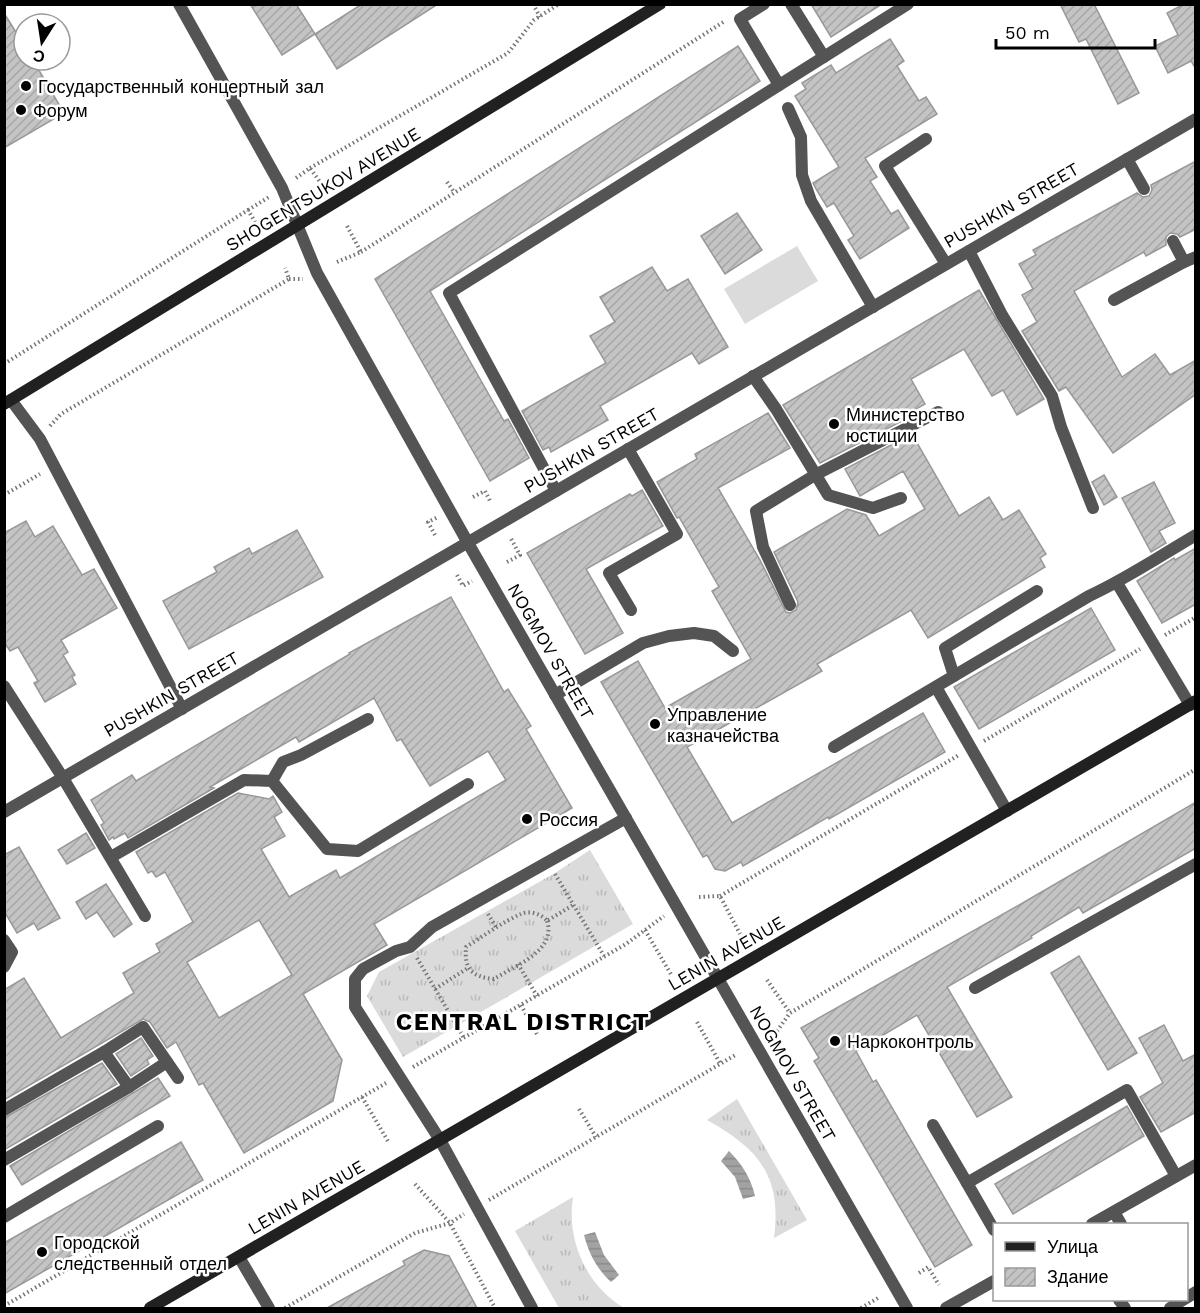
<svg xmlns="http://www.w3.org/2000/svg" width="1200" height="1313" viewBox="0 0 1200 1313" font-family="'Work Sans',sans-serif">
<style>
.grass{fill:url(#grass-tufts)}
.pitch{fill:#dbdbdb}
.water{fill:url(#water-rules)}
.building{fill:url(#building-hatch);stroke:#989898;stroke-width:1.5;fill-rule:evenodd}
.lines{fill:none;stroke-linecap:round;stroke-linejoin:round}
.path{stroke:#767676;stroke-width:4;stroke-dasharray:1.5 3;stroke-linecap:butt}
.service{stroke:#545454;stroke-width:12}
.minor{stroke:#545454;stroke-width:12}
.tertiary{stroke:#545454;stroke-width:12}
.secondary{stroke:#212121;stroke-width:12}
.poi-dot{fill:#000;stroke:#fff;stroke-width:2}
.labels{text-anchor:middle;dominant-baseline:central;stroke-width:5;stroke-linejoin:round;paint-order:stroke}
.poi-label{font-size:18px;fill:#000;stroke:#fff;text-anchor:start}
.street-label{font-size:18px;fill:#000;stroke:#fff}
.district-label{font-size:24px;font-weight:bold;letter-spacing:1.5px;fill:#000;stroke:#fff}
</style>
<defs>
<pattern id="grass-tufts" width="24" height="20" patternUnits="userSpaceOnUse" patternTransform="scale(1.5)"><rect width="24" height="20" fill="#dbdbdb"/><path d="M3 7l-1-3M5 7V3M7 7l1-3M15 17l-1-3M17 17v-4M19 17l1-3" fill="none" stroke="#bababa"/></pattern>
<pattern id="water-rules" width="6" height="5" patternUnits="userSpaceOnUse" patternTransform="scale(1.5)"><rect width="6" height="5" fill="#a2a2a2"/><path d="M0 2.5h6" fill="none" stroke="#8a8a8a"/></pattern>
<pattern id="building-hatch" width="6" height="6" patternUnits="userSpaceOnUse" patternTransform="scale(1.5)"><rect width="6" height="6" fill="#c4c4c4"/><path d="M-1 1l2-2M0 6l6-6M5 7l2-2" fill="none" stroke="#a7a7a7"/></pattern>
</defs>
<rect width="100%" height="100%" fill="#fff"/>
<g class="grass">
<path d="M590,850L633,924L403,1057L367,996L379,972L555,873Z"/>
<path d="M737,1099L807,1220L774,1238C782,1176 759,1149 707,1120Z"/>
<path d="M573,1197C566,1241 587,1286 624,1308H559L515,1231Z"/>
</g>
<path class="pitch" d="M797,246L818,281L745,324L724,289Z"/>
<g class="water">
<path d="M729,1151C742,1164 751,1178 755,1196L743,1199L735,1177L721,1161Z"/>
<path d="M595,1232L604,1255L619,1275L611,1282C597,1269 589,1254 584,1235Z"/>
</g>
<g class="building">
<path d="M250,4H296L315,34L282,55Z"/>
<path d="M362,4H438L337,69L315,34Z"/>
<path d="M811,4H882L831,37Z"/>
<path d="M1060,4H1094L1139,93L1118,104L1086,39L1079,42Z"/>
<path d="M1184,4H1196V69L1191,61L1168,73L1155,46L1178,35L1167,13Z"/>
<path d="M4,13L24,45V60H33L64,113L4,148Z"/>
<path d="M890,39L904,61L897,66L919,101L926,97L937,114L865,158L877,177L870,181L891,214L898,210L909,228L860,259L848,240L854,236L834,203L827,207L816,189L813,183L839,167L795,96L806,89L802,83L831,65L836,73Z"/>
<path d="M738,46L760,81L430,291L504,421L508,419L529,458L490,481L375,279Z"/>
<path d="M1196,161V229L1180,237L1177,234L1170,233L1166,237V245L1146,256L1144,252L1074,291L1122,377L1155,354L1170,375L1196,360V394L1113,453L1066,387L1059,391L1022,331L1037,322L1022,295L1033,289L1019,264L1036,255L1033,250L1137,193L1143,197L1149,196L1152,190L1151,185Z"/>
<path d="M737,213L762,250L725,274L701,236Z"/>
<path d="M652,267L667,291L688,279L728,347L699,364L692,353L600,406L608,420L551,452L549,447L543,450L522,411L606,363L590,336L615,322L600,297Z"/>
<path d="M979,290L1044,399L1017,415L1003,390L992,396L964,349L911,379L925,404L902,417L904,420L820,463L783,405Z"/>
<path d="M768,413L790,448L718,488L760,560L786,612L790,613L796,610L798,602L774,552L847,509L866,515L879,536L925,509L903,471L860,496L845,469L912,434L959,516L989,497L1003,520L1019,510L1046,554L1040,558L1045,567L928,638L911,610L817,664L822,671L687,747L732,823L923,713L945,752L829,819L828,817L743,866L741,862L725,871L715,869L707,855L703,857L601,682L638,661L665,708L751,659L712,591L719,587L679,517L677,518L657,482L697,459L695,454Z"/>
<path d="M1104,475L1117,497L1104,505L1092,482Z"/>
<path d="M1154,482L1175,523L1159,531L1166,543L1151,552L1122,498Z"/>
<path d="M642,490L663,526L586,569L623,633L585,654L527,553L630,494L632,496Z"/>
<path d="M26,521L35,537L53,526L82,575L94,569L117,608L61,640L68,652L63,655L75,675L72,677L76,684L45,702L34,683L38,681L18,647L10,651L4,642V533Z"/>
<path d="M297,530L323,577L189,649L163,601L217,572L214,567L249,548L252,554Z"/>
<path d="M1196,548V604L1162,623L1137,581L1174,558L1175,560Z"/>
<path d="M451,597L504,692L508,689L531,726L526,729L572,808L374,924L387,945L303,994L342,1060L333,1101L244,1153L203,1083L199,1085L176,1042L167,1048L150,1022L143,1019L4,1100V990L24,978L61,1038L134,993L123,973L160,952L156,944L193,922L165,872L156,877L152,871L148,873L136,852L238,793L269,799L273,796L282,812L274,817L285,836L261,849L289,897L336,870L340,878L506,780L488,751L430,786L401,739L397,741L374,698L299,742L296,737L210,787L214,788L128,838L125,833L114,839L113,837L109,840L101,825L104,823L91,800L132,775L136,781L350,654L349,653ZM259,920L292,975L219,1018L187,962Z"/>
<path d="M1091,608L1115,650L979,729L954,687Z"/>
<path d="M1196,802V848L1083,913L1079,907L1031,936L1032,938L947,987L1012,1097L977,1117L917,1015L856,1051L873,1082L876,1080L972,1245L935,1267L814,1061L819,1058L801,1028L1021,904Z"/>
<path d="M86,833L95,848L67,864L58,850Z"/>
<path d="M19,847L60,918L38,930L34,923L17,933L4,911V855Z"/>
<path d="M106,884L132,924L114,937L97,912L86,919L76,902Z"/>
<path d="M1079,956L1137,1053L1108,1070L1051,973Z"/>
<path d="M1164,1025L1183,1061L1196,1054V1112L1161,1132L1140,1097L1163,1083L1139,1038Z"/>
<path d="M141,1038L153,1056L147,1060L149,1064L131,1076L116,1054Z"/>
<path d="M102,1063L117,1084L4,1150V1118Z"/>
<path d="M158,1078L170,1096L22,1185L10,1166Z"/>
<path d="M1127,1106L1144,1136L1013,1214L995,1184Z"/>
<path d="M181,1142L203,1180L4,1294V1243Z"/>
<path d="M424,1250L449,1256L477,1308H327L405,1265L403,1261Z"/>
</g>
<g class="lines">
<g class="path">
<path d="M533,4L540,17"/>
<path d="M310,168L508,53L534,20L559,4"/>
<path d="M296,178L310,168L320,182"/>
<path d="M447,182L454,192"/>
<path d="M248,210L269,197"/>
<path d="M361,252L725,21"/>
<path d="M337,262L361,252L347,226"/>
<path d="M289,279H303"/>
<path d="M4,364L248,210L255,222"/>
<path d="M50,426L61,414L289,279L285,268"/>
<path d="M4,495L40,474"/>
<path d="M473,497L485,491L491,503"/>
<path d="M435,535L428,522L438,517"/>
<path d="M507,562L520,555L510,537"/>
<path d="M457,575L463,586L472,581"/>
<path d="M1165,635L1196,617"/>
<path d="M984,741L1140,649"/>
<path d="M555,874L604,956"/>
<path d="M720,896L959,755"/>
<path d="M699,897L720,896L740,934"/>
<path d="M488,914L497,929"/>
<path d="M547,921C557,951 514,966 494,979C472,977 464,969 466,947C482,937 504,921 521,914C529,910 542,914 547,921L573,905"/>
<path d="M645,930L672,976"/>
<path d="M417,958L464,1038"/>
<path d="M518,964L537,996"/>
<path d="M767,980L790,1013"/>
<path d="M435,989L468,968"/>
<path d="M521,1005L538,1036"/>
<path d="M697,1022L721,1065"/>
<path d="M777,1031L790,1013L1196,769"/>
<path d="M413,1067L626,944L664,916"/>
<path d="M362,1097L389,1143"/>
<path d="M579,1109L596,1137"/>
<path d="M415,1184L450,1223L495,1308"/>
<path d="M489,1200L737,1054"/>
<path d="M919,1273L928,1267L939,1285"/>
<path d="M4,1306L386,1083"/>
<path d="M285,1308L415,1233L450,1223L464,1214"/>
<path d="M861,1308L878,1298"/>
</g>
<g class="service">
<path d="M764,4L740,19L779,85"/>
<path d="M791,4L824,57"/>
<path d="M788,108L801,137L802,175L811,201L873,307"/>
<path d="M926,139L885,166L946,264"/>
<path d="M1127,159L1144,189"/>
<path d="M1184,262L1196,257"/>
<path d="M1114,300L1184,262L1173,241"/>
<path d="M753,376L776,409L828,495L873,508L901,498"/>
<path d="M11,400L40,439L182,709"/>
<path d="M628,449L677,534L609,573L631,610"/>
<path d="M556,491L449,293L908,4"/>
<path d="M1117,583L1190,705"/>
<path d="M790,605L763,547L756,511L815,475L938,412"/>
<path d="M954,676L945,648L1037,591"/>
<path d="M4,686L63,778L145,916"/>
<path d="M936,687L1007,811"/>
<path d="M555,695L643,643L669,636L694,633L714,636L733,651"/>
<path d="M834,747L1089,596C1126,579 1160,556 1196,535"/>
<path d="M272,781L283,762L301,755L368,719"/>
<path d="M111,857L244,780L272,781L327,849L358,851L468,784"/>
<path d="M4,940L12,952L4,967"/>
<path d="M975,988L1196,864"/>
<path d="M104,1052L143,1027L167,1062"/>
<path d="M129,1087L167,1062L178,1078"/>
<path d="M4,1110L104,1052L129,1087L4,1160"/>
<path d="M933,1125L967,1183"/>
<path d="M1114,1212L1121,1224"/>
<path d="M4,1217L158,1126"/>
<path d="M994,1230L967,1183L1127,1090L1176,1176"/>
<path d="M239,1257L269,1308"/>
<path d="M1186,1298L1196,1292"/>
<path d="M1119,1300L1125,1308"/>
<path d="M532,1308L440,1140L355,1007V979L363,969L396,951L410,947L432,927L626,818"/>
<path d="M1170,1308L1183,1300"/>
</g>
<g class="minor">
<path d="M969,251L1002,315L1052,396L1061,427L1093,508"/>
<path d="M4,812L1196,119"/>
<path d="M1092,1224L1196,1165"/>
<path d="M946,1308L994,1281"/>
</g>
<path class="tertiary" d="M179,4L282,188L317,273L468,543L907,1308"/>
<g class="secondary">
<path d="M4,404L660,4"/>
<path d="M150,1308L1196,701"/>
</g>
</g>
<g class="poi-dot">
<circle cx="26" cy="86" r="6"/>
<circle cx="21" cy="110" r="6"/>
<circle cx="834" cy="424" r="6"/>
<circle cx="655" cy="724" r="6"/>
<circle cx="527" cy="819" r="6"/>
<circle cx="835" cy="1041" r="6"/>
<circle cx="42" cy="1252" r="6"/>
</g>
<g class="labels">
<g class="poi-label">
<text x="38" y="86">Государственный концертный зал</text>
<text x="33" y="110">Форум</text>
<text x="846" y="414">Министерство<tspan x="846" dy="21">юстиции</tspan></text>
<text x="667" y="714">Управление<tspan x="667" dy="21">казначейства</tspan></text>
<text x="539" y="819">Россия</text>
<text x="847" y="1041">Наркоконтроль</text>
<text x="54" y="1242">Городской<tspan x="54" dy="21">следственный отдел</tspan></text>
</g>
<g class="street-label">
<text transform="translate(323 189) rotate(-31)">SHOGENTSUKOV AVENUE</text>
<text transform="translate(1011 205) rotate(-30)">PUSHKIN STREET</text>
<text transform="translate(591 450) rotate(-30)">PUSHKIN STREET</text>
<text transform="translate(551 651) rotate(60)">NOGMOV STREET</text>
<text transform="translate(171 694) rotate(-30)">PUSHKIN STREET</text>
<text transform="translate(726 953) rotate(-30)">LENIN AVENUE</text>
<text transform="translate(793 1073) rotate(60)">NOGMOV STREET</text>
<text transform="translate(306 1197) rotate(-30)">LENIN AVENUE</text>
</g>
<g class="district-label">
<text x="523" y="1022">CENTRAL DISTRICT</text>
</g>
</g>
<rect width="1200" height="1313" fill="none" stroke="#000000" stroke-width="12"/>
<rect x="993" y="1223" width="195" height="78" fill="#ffffff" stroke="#999999" stroke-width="1.5"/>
<rect x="1005" y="1242" width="30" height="9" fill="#212121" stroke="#999999" stroke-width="1.5"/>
<text x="1047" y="1253" font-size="18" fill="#000000">Улица</text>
<rect x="1005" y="1268" width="30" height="18" fill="url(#building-hatch)" stroke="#999999" stroke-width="1.5"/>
<text x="1047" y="1283" font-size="18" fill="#000000">Здание</text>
<g transform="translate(42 42) rotate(192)"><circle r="28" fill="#ffffff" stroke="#999999" stroke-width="1.5"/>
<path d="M0-4.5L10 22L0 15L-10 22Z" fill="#000000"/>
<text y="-9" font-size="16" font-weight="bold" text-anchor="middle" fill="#000000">С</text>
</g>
<path d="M996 39v9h159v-9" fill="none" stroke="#000000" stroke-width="3"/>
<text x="1005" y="39" font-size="18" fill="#000000" stroke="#ffffff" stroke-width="4.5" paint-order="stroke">50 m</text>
</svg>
